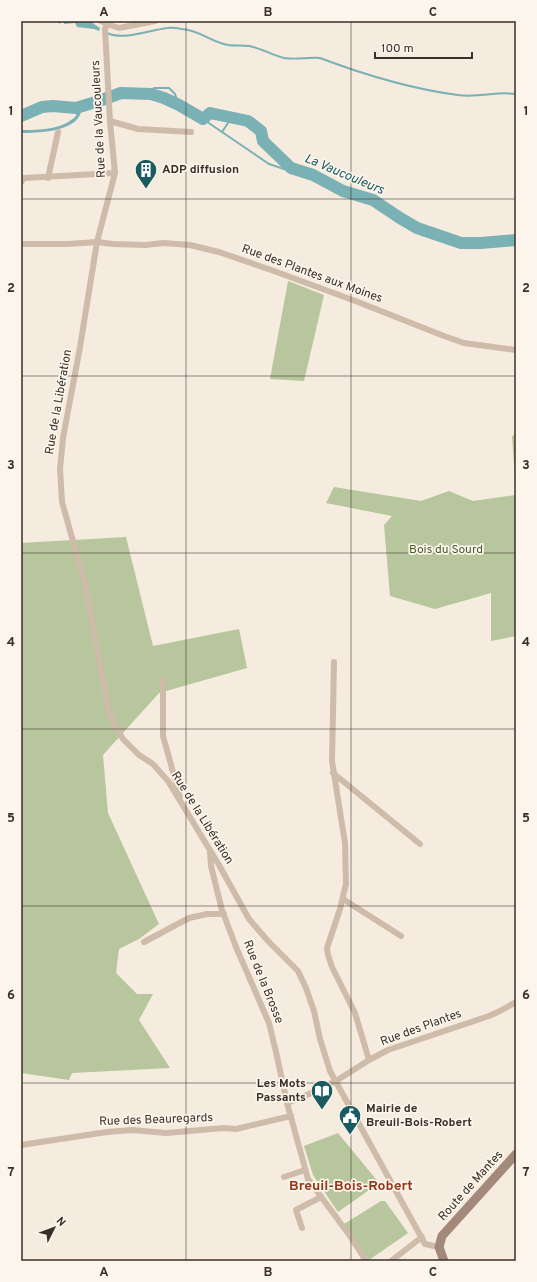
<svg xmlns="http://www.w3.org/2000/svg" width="537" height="1282" viewBox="0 0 537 1282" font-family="Overpass,sans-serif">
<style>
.green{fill:#b7c69c}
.water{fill:#7ab1b5}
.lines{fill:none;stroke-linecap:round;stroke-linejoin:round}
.stream{stroke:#7ab1b5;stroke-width:2}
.river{stroke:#7ab1b5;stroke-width:12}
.street{stroke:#cfbba9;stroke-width:6}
.secondary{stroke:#a38979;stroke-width:9}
.grid{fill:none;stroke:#3b2f29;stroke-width:1;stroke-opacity:0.55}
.labels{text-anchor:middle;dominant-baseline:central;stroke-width:3.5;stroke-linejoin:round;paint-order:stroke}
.street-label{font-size:12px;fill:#3b2f29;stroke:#fcf5ec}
.poi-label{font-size:12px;font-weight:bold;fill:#3b2f29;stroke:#fcf5ec;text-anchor:start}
.park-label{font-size:12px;fill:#495c2a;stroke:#fcf5ec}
.water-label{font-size:13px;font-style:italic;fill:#1a5b61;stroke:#fcf5ec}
.quarter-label{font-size:14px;font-weight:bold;fill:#92391a;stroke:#fcf5ec}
.neatline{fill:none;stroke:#3b2f29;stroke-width:1.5}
.grid-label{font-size:13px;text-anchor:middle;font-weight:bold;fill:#3b2f29}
</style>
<rect width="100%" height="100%" fill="#f5ebde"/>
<g class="green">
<path d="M288,281L324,295L304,381L270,379Z"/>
<path d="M516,435V493L512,436Z"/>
<path d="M334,487L421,501L449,491L473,501L516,495V636L491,641V593L435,609L390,596L384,525L392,516L326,503Z"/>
<path d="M126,537L153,646L239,629L247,668L159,693L103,755L108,813L159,924L139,939L119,949L116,973L137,994H153L139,1020L170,1068L72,1073L69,1080L21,1073V543Z"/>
<path d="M338,1133L379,1183L338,1212L313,1175L304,1146Z"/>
<path d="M381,1201H385L408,1233L369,1260L344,1224Z"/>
</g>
<g class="water">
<path d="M56,21H87L91,22L100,28L99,31L94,29L77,27L75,23L64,24V22L61,21L60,24Z"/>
<path d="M81,109C80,111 81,114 80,115C72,132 36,133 21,133V130C40,130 62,130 76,116V112L74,111Z"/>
</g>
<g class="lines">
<g class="stream">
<path d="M107,33C124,41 150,30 167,28C172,27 177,28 182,29C199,30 211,42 228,45C235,46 242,45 249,46C261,48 272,55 284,58C296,60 308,57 320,58C365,75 411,89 458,95C478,98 497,91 516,94"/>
<path d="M145,94L154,88H169L175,94L179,105"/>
<path d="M203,119L222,132L232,117"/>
<path d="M222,132L269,164L284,169L300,171"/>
</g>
<path class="river" d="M21,116L42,107L53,106L76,108L99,101L121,93L151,94L164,98L179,105L203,119L210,113L248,121L261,131L263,141L291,168L313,175L343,191L373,200L400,218L417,228L461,243H481L516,240"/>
<g class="street">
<path d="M101,21L107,24L105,29L110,121L115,173L97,242L80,347L63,438L60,469L62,502L85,584L108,708L114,724L123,739L139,755L153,764L168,781L219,865L249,919L268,941L298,971L306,988L314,1011L320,1039L330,1071L425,1244L439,1247"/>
<path d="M107,24L119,28L155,21"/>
<path d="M110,121L138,129L191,132"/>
<path d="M48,178L58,132"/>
<path d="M21,182L24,178L115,173"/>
<path d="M21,244H68L97,242L113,244L146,245L163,243L190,245L219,252L274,271L358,302L444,336L464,343L516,350"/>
<path d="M334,662L332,761L345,843L346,884L340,909L327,948L328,955L332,967L355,1013L369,1060"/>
<path d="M163,680V736L180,797"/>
<path d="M333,773L420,844"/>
<path d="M210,852L211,866L222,910L236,947L269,1023L276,1052L287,1103L308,1179L350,1236L366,1261"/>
<path d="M343,899L401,936"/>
<path d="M144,942L189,918L207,914H224"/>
<path d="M287,1103L305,1096L336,1081L369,1060L388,1050L489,1016L500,1011L516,1002"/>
<path d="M21,1145L107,1132L132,1130L166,1133L224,1128L236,1129L291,1116"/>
<path d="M284,1177L305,1170"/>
<path d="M302,1228L296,1210L321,1197"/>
<path d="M391,1261L422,1237"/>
</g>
<path class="secondary" d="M444,1261L439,1247L442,1236L516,1154"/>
</g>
<path class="grid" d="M186,21V1261M351,21V1261M21,199H516M21,376H516M21,553H516M21,729H516M21,906H516M21,1083H516"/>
<defs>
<g id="building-pin" transform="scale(1.15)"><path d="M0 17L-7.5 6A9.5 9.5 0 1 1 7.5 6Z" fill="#1a5b61" stroke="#fcf5ec"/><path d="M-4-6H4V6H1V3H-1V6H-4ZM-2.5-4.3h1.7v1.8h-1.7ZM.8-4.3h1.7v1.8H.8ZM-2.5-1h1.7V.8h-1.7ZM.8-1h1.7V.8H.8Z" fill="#fff"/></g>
<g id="library-pin" transform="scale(1.15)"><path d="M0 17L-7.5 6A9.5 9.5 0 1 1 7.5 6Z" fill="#1a5b61" stroke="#fcf5ec"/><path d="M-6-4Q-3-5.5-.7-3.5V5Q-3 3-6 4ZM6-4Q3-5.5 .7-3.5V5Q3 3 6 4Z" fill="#fff"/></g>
<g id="civic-pin" transform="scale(1.15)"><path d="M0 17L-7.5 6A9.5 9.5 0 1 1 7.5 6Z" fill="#1a5b61" stroke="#fcf5ec"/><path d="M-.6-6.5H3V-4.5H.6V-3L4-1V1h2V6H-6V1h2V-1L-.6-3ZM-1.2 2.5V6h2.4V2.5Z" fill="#fff"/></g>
</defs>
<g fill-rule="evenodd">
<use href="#building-pin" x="146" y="170"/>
<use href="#library-pin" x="322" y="1091"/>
<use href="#civic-pin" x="350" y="1116"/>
</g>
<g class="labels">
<g class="street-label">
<text transform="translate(99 119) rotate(-93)">Rue de la Vaucouleurs</text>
<text transform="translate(312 274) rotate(20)">Rue des Plantes aux Moines</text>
<text transform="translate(59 402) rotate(-80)">Rue de la Libération</text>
<text transform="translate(202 818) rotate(58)">Rue de la Libération</text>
<text transform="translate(263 982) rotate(68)">Rue de la Brosse</text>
<text transform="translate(421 1028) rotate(-20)">Rue des Plantes</text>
<text transform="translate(156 1120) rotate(-2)">Rue des Beauregards</text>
<text transform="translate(471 1186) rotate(-48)">Route de Mantes</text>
</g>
<g class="poi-label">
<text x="162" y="170">ADP diffusion</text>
<text x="306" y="1084" text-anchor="end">Les Mots<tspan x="306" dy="14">Passants</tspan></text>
<text x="366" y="1109">Mairie de<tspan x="366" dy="14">Breuil-Bois-Robert</tspan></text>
</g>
<g class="park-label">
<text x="446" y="550">Bois du Sourd</text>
</g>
<g class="water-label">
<text transform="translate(344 175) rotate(23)">La Vaucouleurs</text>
</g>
<g class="quarter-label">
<text x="351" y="1186">Breuil-Bois-Robert</text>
</g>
</g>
<rect width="537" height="1282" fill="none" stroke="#fcf5ec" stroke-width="44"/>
<g transform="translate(54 1228) rotate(48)" stroke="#fcf5ec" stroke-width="3" paint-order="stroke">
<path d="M0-3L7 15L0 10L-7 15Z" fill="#3b2f29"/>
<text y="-6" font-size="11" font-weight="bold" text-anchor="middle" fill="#3b2f29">N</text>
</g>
<path d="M375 52v6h97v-6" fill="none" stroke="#3b2f29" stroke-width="2"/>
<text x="381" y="52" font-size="12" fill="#3b2f29" stroke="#fcf5ec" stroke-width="3" paint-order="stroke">100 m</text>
<rect x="22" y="22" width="493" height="1238" class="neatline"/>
<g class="grid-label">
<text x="104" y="16">A</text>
<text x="268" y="16">B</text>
<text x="433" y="16">C</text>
<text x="11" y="115">1</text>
<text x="526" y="115">1</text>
<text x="11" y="292">2</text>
<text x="526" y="292">2</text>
<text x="11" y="469">3</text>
<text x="526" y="469">3</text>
<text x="11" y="646">4</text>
<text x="526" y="646">4</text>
<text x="11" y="822">5</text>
<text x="526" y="822">5</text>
<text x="11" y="999">6</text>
<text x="526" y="999">6</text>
<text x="11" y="1176">7</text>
<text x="526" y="1176">7</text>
<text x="104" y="1276">A</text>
<text x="268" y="1276">B</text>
<text x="433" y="1276">C</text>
</g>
</svg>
